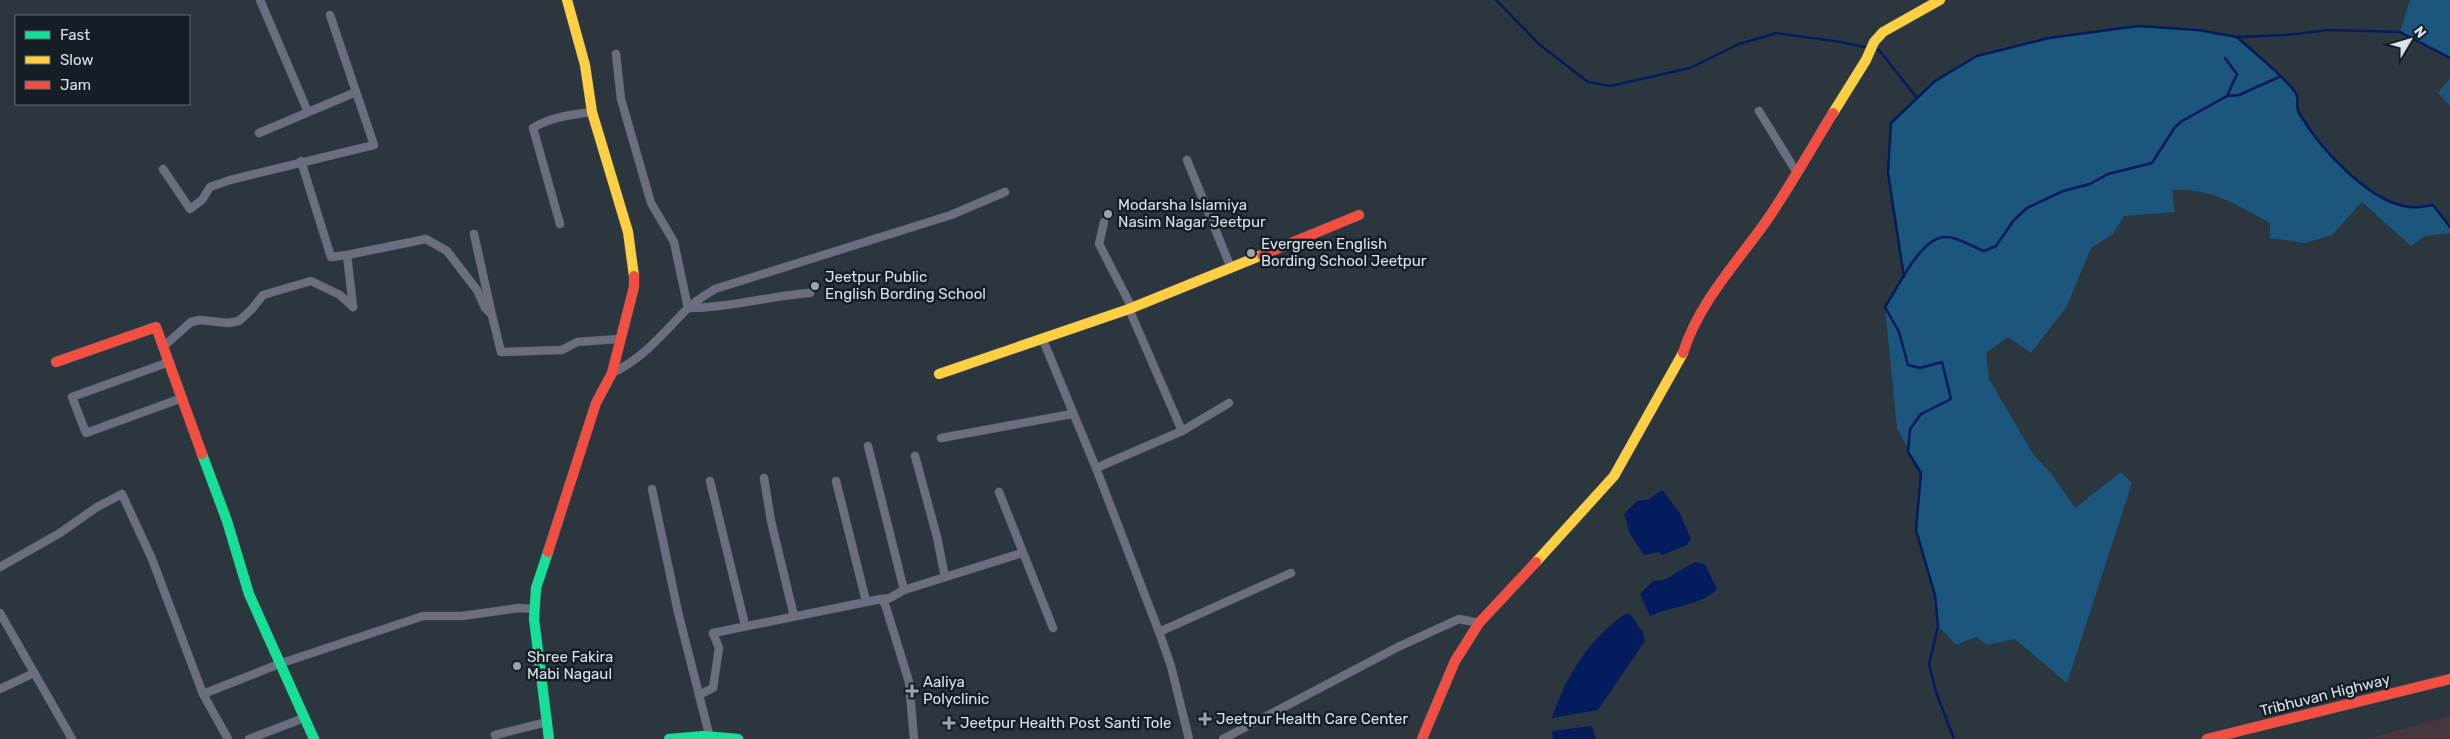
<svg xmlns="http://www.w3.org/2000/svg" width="2450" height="739" viewBox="0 0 2450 739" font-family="Rubik,sans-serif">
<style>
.industrial{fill:#45363f}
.green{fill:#1c567c}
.water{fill:#041b5d}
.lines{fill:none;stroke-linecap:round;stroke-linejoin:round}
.stream{stroke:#041b5d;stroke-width:2.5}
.street-casing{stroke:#485259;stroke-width:9}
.fast-casing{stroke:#485259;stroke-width:11}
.slow-casing{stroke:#485259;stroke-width:11}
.jam-casing{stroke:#485259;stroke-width:11}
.street{stroke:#6c6e80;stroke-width:8}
.fast{stroke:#16e098;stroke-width:10}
.slow{stroke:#ffcf43;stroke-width:10}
.jam{stroke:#f24e42;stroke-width:10}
.poi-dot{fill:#9aa6af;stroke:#151e25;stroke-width:2}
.labels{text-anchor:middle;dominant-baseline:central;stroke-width:5;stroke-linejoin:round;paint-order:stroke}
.poi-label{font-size:15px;fill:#d6e2ec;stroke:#151e25;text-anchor:start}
.street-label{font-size:15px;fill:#d6e2ec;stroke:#151e25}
</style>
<rect width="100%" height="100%" fill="#2b363f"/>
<path class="industrial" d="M2450,716V739H2366Z"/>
<g class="green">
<path d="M2410,0H2450V58L2400,32Z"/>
<path d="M2138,26L2198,30L2237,37L2287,82L2297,94V111L2306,124L2340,164L2365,186L2386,200L2410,207L2433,205L2450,227V233L2425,236L2411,246L2362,202L2332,235L2305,243L2270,238V223C2236,205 2212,188 2172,190L2175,212L2124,216L2113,234L2091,248L2067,306L2031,353L2008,337L1986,353L1989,379L2033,454L2051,473L2075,508L2121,472L2132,483L2067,683L2015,639L1987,645L1976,637L1956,645L1938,626L1935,595L1916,530L1921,473L1897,428L1885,307L1904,277L1888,173L1891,123L1935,81L1977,56L2049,38Z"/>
<path d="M2450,78V106L2438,93Z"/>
</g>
<g class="water">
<path d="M1662,490L1680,513L1691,539L1687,545L1662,555L1659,552L1644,555L1630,534L1624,514L1637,501L1649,499Z"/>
<path d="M1695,562L1705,564L1717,589C1706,604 1668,607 1650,616L1640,594L1653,581L1664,580Z"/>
<path d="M1625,614H1630L1642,631L1645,641L1598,710L1552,718C1565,677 1589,639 1625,614Z"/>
<path d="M1592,726L1596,739H1553L1552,731Z"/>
</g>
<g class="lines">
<g class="stream">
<path d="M1496,0L1540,45L1588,82L1610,86L1690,68L1739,44L1777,33L1841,42L1869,48"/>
<path d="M2237,37C2255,54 2281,73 2295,92C2300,98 2295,107 2299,113C2319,147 2369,203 2410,207C2417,208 2426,206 2433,205L2450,227"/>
<path d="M1875,49L1879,50L1917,98"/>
<path d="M2227,96L2239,95L2279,77"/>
<path d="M1904,277L1888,173L1891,123L1935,81L1977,56L2049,38L2138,26L2198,30L2237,37L2285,35L2329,30L2400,32L2450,58"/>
<path d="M1954,739L1936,692L1929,664L1938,626L1935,595L1916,530L1921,473L1908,452L1910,429L1921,414L1951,399L1942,362L1920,368L1908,365L1899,332L1885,307C1898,288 1921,235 1947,237C1958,237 1973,247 1984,251L1996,246L2014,220L2027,208L2063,191L2090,184L2108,174L2152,163L2175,127L2182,121L2227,96L2237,74L2225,58"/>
</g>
<g class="street-casing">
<g id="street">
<path d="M260,0L308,112"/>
<path d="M616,54L621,99L651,203L674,242L688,308C729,308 769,296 810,293"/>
<path d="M1759,111L1797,173"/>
<path d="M259,133L356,92"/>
<path d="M1187,160L1231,268"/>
<path d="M301,161L331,257L347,255"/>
<path d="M163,169L190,209L202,200L210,187L230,180L374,145L330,15"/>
<path d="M1104,222L1099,244L1130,304L1129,309L1182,431"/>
<path d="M560,224L533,128C551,117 570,115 592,112"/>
<path d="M474,234L492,315"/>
<path d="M353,307L347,255L426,239L447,251L477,290L485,308L492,315L501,352L562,350L577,342L619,339"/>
<path d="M1043,340L1096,468L1159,632L1171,666L1189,739"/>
<path d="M164,346L191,322L200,320L228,323L239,321L252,309L263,295L311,281L340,295L353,307"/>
<path d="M169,362L72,397L86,433L182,398"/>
<path d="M612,373C643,359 663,333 686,310C694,302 705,295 715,289L951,215L1005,192"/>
<path d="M941,438L1072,414"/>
<path d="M868,446L904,590"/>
<path d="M915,456L937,537L945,577"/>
<path d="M1096,468L1182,431L1229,403"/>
<path d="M764,478L771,521L794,616"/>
<path d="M710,481L745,625"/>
<path d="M836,481L866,601"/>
<path d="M652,489L678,612L710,738"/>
<path d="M999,492L1053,628"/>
<path d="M0,567L60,533L97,507L122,494L152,559L203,694L228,739"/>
<path d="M881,599L890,598L904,590L1022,553"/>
<path d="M0,613L72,739"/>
<path d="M1159,632L1291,573"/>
<path d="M0,689L34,673"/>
<path d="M203,694L279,664L423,616H462L519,608L535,609"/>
<path d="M699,695L713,688L719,648L713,633L881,599L885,604L909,682L914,739"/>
<path d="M495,735L547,722"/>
<path d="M249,739L304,718"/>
<path d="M1223,739L1398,647L1459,619L1479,623"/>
</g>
</g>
<g class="fast-casing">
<g id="fast">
<path d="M202,454L227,521L249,594L314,739"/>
<path d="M548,552L536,588L534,619L549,739"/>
<path d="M669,739L704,736L738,739"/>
</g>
</g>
<g class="slow-casing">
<g id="slow">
<path d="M567,0L585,65L592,112L628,232L634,276"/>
<path d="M1833,113L1866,60L1874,42L1883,32L1940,0"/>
<path d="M939,374L1129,309L1262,255"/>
<path d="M1536,562L1614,476L1683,353"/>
</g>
</g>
<g class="jam-casing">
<g id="jam">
<path d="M1262,255L1359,215"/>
<path d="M1683,353C1698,305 1733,267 1762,227C1788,191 1810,150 1833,113"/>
<path d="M56,362L156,327L202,454"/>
<path d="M548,552L596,403L612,373L634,287V276"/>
<path d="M1422,739L1455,661L1479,623L1536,562"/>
<path d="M2207,739L2450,679"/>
</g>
</g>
<use href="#street" class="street"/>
<use href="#fast" class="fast"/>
<use href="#slow" class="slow"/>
<use href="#jam" class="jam"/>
</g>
<g class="poi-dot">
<circle cx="1108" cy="214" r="5"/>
<circle cx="1251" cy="253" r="5"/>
<circle cx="815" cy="286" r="5"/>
<circle cx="517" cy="666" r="5"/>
<path d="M909.5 683.5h5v5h5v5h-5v5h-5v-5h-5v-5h5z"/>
<path d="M1202.5 711.5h5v5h5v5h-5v5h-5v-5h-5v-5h5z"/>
<path d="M946.5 715.5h5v5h5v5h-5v5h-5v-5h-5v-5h5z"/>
</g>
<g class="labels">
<g class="poi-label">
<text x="1118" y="205">Modarsha Islamiya<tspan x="1118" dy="17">Nasim Nagar Jeetpur</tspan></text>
<text x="1261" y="244">Evergreen English<tspan x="1261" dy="17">Bording School Jeetpur</tspan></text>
<text x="825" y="277">Jeetpur Public<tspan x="825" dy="17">English Bording School</tspan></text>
<text x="527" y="657">Shree Fakira<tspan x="527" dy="17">Mabi Nagaul</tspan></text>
<text x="923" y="682">Aaliya<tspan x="923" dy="17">Polyclinic</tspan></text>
<text x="1216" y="719">Jeetpur Health Care Center</text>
<text x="960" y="723">Jeetpur Health Post Santi Tole</text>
</g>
<g class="street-label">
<text transform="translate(2325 695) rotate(-14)">Tribhuvan Highway</text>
</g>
</g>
<rect x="15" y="15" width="175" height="90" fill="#151e25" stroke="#626c75"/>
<rect x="25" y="31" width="25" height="8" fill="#16e098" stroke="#626c75"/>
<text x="60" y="40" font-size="15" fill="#d6e2ec">Fast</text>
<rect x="25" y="56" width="25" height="8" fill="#ffcf43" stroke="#626c75"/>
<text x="60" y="65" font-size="15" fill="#d6e2ec">Slow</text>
<rect x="25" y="81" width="25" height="8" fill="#f24e42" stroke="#626c75"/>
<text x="60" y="90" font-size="15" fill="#d6e2ec">Jam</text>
<g transform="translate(2410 40) rotate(52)" stroke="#151e25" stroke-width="4" paint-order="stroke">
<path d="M0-4L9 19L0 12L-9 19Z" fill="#d6e2ec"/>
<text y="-8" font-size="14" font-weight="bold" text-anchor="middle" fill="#d6e2ec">N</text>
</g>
</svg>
